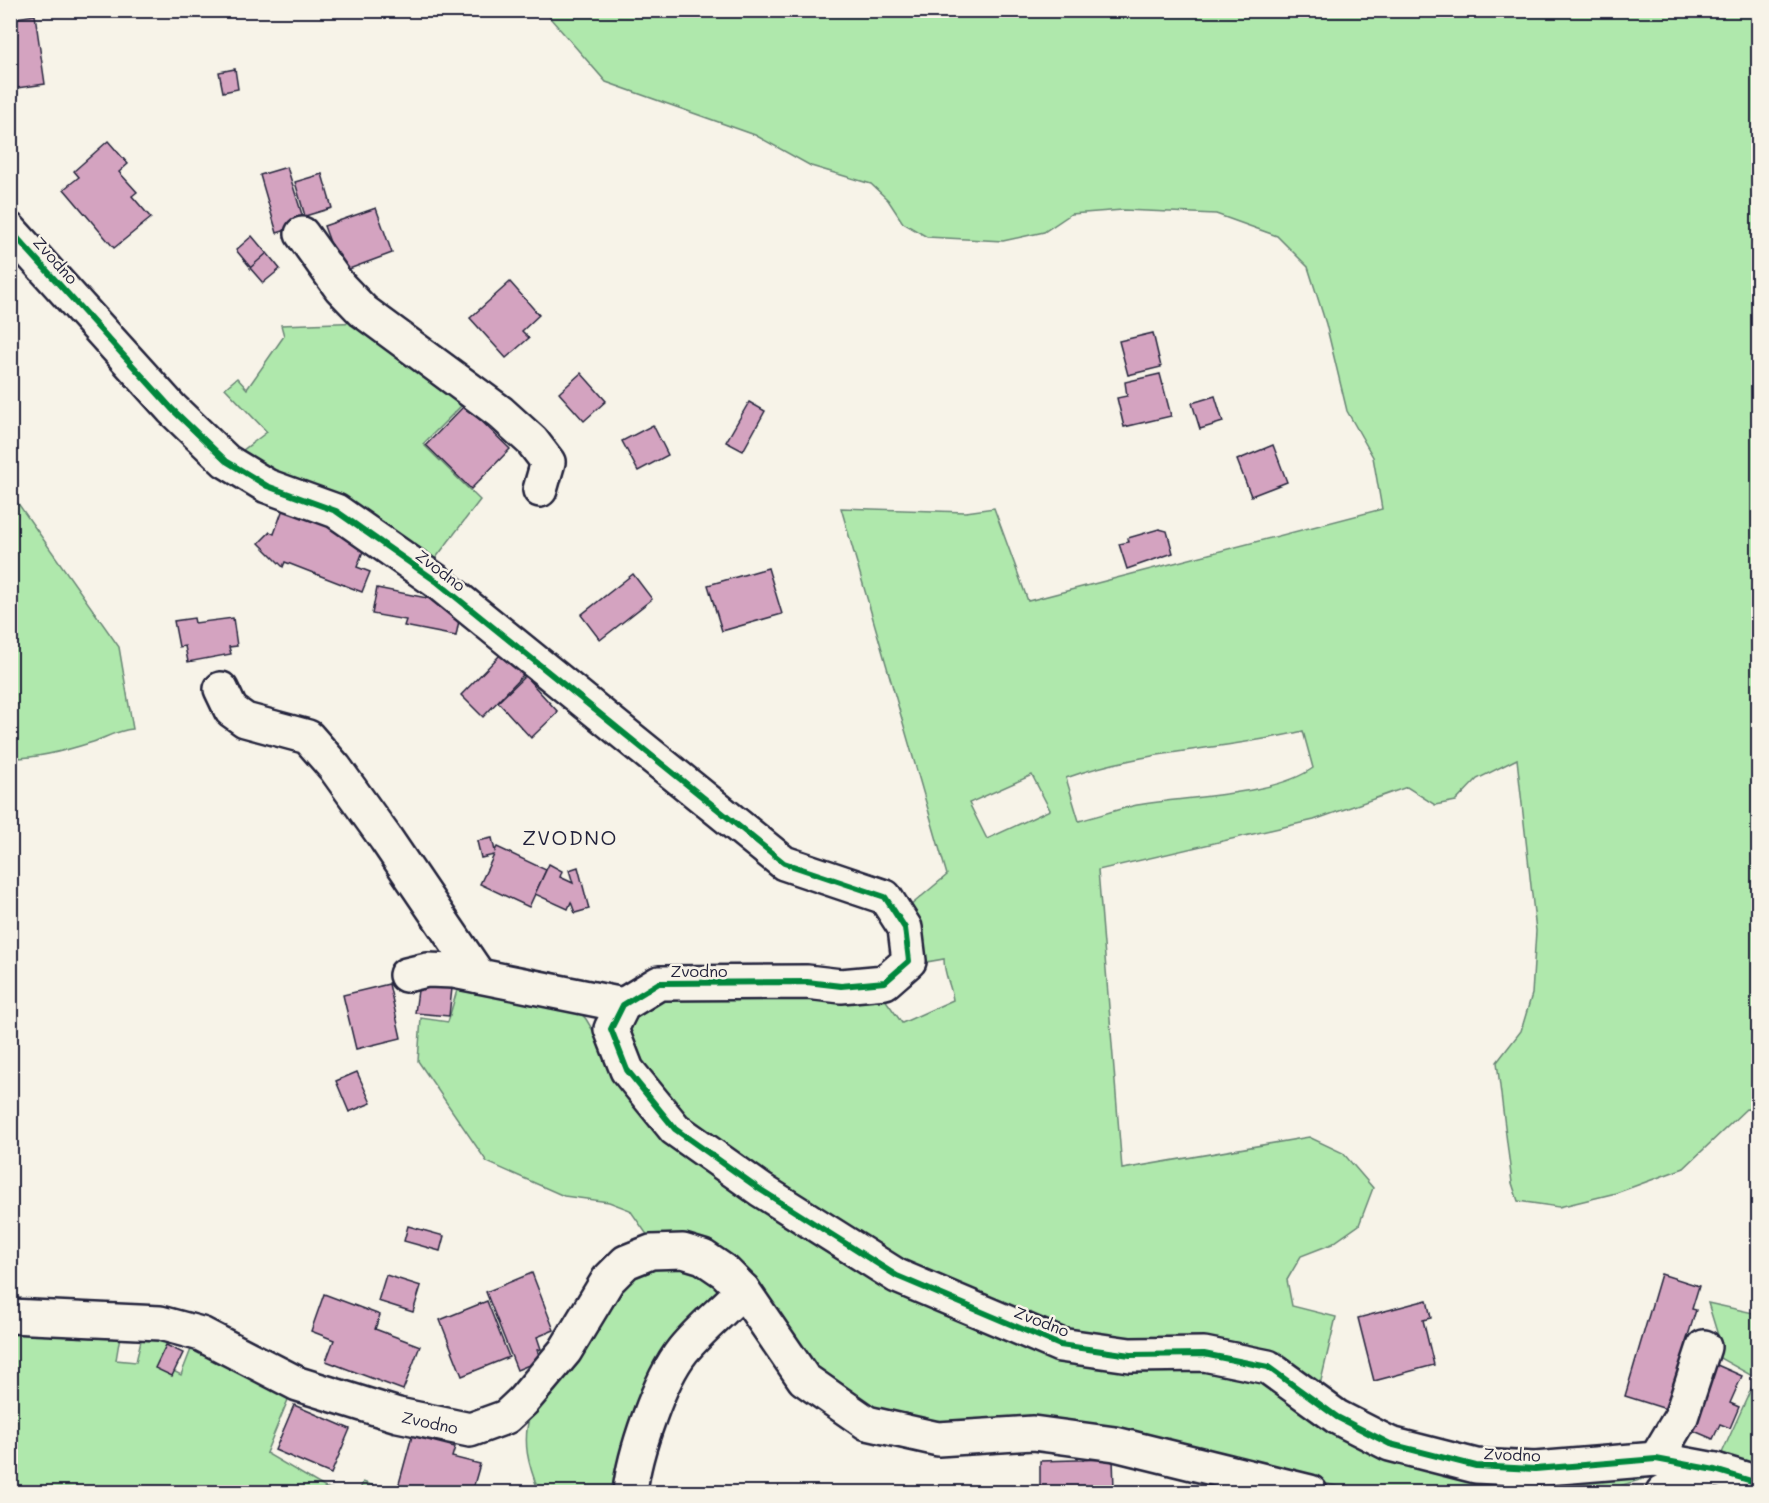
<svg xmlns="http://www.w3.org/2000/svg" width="1769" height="1503" viewBox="0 0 1769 1503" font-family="Mali,sans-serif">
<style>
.green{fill:#afe8ac;stroke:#688574;stroke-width:1.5;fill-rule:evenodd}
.building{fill:#d4a3c0;stroke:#22223b;stroke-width:1.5}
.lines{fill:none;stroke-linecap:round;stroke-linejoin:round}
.minor-casing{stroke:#22223b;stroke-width:38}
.minor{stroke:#f7f3e8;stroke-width:33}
.cycleway-casing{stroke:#f7f3e8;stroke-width:10}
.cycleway{stroke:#00873e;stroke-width:6}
.labels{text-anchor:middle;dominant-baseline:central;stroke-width:5;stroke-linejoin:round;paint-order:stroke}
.street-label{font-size:16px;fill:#22223b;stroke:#f7f3e8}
.quarter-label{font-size:20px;letter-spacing:1.5px;fill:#22223b;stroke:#f7f3e8}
</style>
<rect width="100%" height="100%" fill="#f7f3e8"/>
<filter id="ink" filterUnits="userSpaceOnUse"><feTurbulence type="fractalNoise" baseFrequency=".0167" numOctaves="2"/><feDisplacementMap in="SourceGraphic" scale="12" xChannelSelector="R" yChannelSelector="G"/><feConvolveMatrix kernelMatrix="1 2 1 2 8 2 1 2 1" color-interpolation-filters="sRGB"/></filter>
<g filter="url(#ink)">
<g class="green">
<path d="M548,11H1758V1110L1746,1109L1684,1168L1616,1193L1559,1207L1518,1201L1512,1183L1497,1062L1521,1031L1532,994L1536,931L1517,759L1477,779L1456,801L1435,805L1407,787L1314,820L1098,870L1122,1169L1309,1137L1343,1153L1373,1188L1359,1225L1332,1244L1301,1256L1287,1280L1292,1306L1336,1317L1320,1385L1135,1344L1074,1335L899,1264L698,1133L633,1062L624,1020L660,989L882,995L902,1023L953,1000C951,984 944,976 944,959L915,964L910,906L947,875L841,508L966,512L994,508L1028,601L1382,509L1373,457L1347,411L1326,324L1308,267L1277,236L1216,214L1123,210L1071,214L1044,232L1003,241L927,237L903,223L888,200L871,184L811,166L755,135L606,82L550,18ZM1303,731L1313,768C1274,796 1186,796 1137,805C1118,809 1098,816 1079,821L1066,778C1141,750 1225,750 1303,731ZM1032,775L1050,810L987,839L969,803Z"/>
<path d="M366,322L470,397L423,444L480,500L432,563L234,457L267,432L225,388L237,378L247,389L284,336L281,325Z"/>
<path d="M10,492L119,647L133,729C118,730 107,737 93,742C68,750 37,759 11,758Z"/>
<path d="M461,976L568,999L586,1019L630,1093L896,1285L1198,1365L1254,1373L1359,1437L1669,1471L1600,1492H1360L1227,1459L962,1430L873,1412L831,1386L789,1344L756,1291L650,1239L630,1210L609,1202L564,1196L487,1162L418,1061L421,1018L448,1022Z"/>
<path d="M671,1256L729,1283L621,1492H539C528,1464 522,1443 530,1414L622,1278Z"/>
<path d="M1708,1303L1758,1314V1467L1722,1453L1756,1378L1716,1356L1720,1342Z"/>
<path d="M11,1323L121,1330L116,1360L136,1362L144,1327L172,1334L160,1364L181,1375L195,1339L292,1390L266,1453L326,1488L342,1492H11Z"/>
<path d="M363,1482L391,1492H359Z"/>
</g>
<g class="building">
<path d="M35,15L45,84L10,89V19Z"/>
<path d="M235,69L238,89L223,92L219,72Z"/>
<path d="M108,141L128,164L119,172L137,192L132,196L151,218L114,248L64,189L79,177L74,171Z"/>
<path d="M287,167L305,224L277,233L260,175Z"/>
<path d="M322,174L332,208L305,216L295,182Z"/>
<path d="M376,208L392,253L341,272L324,226Z"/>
<path d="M252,236L267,254L251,268L236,250Z"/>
<path d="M267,253L280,269L263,283L250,268Z"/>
<path d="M510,282L539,315L522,331L529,338L506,358L470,318Z"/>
<path d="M1153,333L1161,367L1128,375L1119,341Z"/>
<path d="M581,373L606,401L584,421L559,393Z"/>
<path d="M1160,374L1171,416L1124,427L1117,398L1127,396L1125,382Z"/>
<path d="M1215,396L1223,422L1200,429L1192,403Z"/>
<path d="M749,402L765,411L743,451L726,442Z"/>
<path d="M465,405L510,449L471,489L426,445Z"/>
<path d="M653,425L668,455L638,471L622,441Z"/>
<path d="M1273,445L1287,482L1251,496L1237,460Z"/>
<path d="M284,506L368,538L357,567L370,572L362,592L285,562L283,567L259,543L270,532L274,534Z"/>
<path d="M1159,529L1167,531L1173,553L1127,569L1119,544L1129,542L1128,538Z"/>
<path d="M768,568L782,614L722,631L708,585Z"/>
<path d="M633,574L652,599L600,640L581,615Z"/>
<path d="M377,588L462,605L456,636L404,626L406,620L372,614Z"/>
<path d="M194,618L195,623L233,618L237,646L229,647L231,654L188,662L185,646L179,647L174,621Z"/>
<path d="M502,653L524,674L483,717L461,695Z"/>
<path d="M525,676L558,712L531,738L498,702Z"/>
<path d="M492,838L495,851L497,847L546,870L529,907L480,884L494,855L481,858L477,841Z"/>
<path d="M549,864L562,871L560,877L573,883L569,870L578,867L589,909L575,913L571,902L568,909L535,894Z"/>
<path d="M420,975L453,979L449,1016L415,1013Z"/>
<path d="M389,984L401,1038L356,1049L343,995Z"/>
<path d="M357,1072L371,1103L349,1112L336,1081Z"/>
<path d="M408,1226L444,1236L440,1251L404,1241Z"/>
<path d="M532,1273L554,1330L537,1337L541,1349L537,1350L541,1360L517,1370L486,1292Z"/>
<path d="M1661,1274L1699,1286L1692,1309L1696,1310L1686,1342L1700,1346L1679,1413L1625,1396Z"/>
<path d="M386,1275L421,1286L413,1312L378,1301Z"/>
<path d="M324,1294L380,1315L375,1329L420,1346L403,1390L326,1361L334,1340L311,1331Z"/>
<path d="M1427,1300L1431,1318L1423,1320L1434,1365L1374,1381L1358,1318Z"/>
<path d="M487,1301L509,1357L462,1376L440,1320Z"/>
<path d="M166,1345L183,1353L172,1376L155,1368Z"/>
<path d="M1708,1361L1742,1376L1730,1403L1739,1407L1730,1428L1720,1424L1713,1439L1680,1425Z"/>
<path d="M294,1405L350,1429L331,1474L275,1450Z"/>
<path d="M412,1436L455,1447L452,1457L480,1464L472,1492L397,1491Z"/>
<path d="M1113,1459L1114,1488H1097V1492H1040V1461Z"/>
</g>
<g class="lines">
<g class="minor-casing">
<g id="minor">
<path d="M10,230L172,409L226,461L267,486L336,511L436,581L784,863L885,897L905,928L909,961L885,982L841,986L807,982L659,983L623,1005L611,1029L627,1070L675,1129L761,1190L897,1276L1060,1345L1130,1355L1204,1354L1268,1367L1337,1417L1390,1444L1476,1466L1535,1469L1656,1459L1715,1470L1758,1483"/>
<path d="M302,234L340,287L363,311L500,412L532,441L548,462L540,490"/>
<path d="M221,689L231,710L245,720L308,737L335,768L386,839L479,976"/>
<path d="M406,975L427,970L454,971L623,1005"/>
<path d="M10,1316L160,1323L201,1334L298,1384L398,1415L470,1430L506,1417L523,1401L565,1351L608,1280L626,1262L651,1252L683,1251L703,1257L725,1272L743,1290L804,1379L867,1423L938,1439L1033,1433L1115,1444L1310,1492"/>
<path d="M1656,1459L1681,1417L1704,1347"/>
<path d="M630,1492C634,1454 659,1380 683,1350C701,1328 724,1310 743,1290"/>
<path d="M1663,1492L1715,1470"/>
</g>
</g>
<use href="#minor" class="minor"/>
<g class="cycleway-casing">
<path id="cycleway" d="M10,230L172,409L226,461L267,486L336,511L436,581L784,863L885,897L905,928L909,961L885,982L841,986L807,982L659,983L623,1005L611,1029L627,1070L675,1129L761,1190L897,1276L1060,1345L1130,1355L1204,1354L1268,1367L1337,1417L1390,1444L1476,1466L1535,1469L1656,1459L1715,1470L1758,1483"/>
</g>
<use href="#cycleway" class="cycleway"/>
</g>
</g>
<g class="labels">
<g class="street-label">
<text transform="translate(56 260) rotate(48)">Zvodno</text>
<text transform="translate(441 570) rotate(37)">Zvodno</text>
<text x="699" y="970">Zvodno</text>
<text transform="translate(1042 1321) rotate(21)">Zvodno</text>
<text transform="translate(430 1422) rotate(12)">Zvodno</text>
<text transform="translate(1512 1454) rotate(2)">Zvodno</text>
</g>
<g class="quarter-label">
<text x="570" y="837">ZVODNO</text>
</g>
</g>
<rect width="1769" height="1503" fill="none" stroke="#f7f3e8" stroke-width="36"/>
<rect x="18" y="18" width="1733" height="1467" fill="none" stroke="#22223b" stroke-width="2" filter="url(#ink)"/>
</svg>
